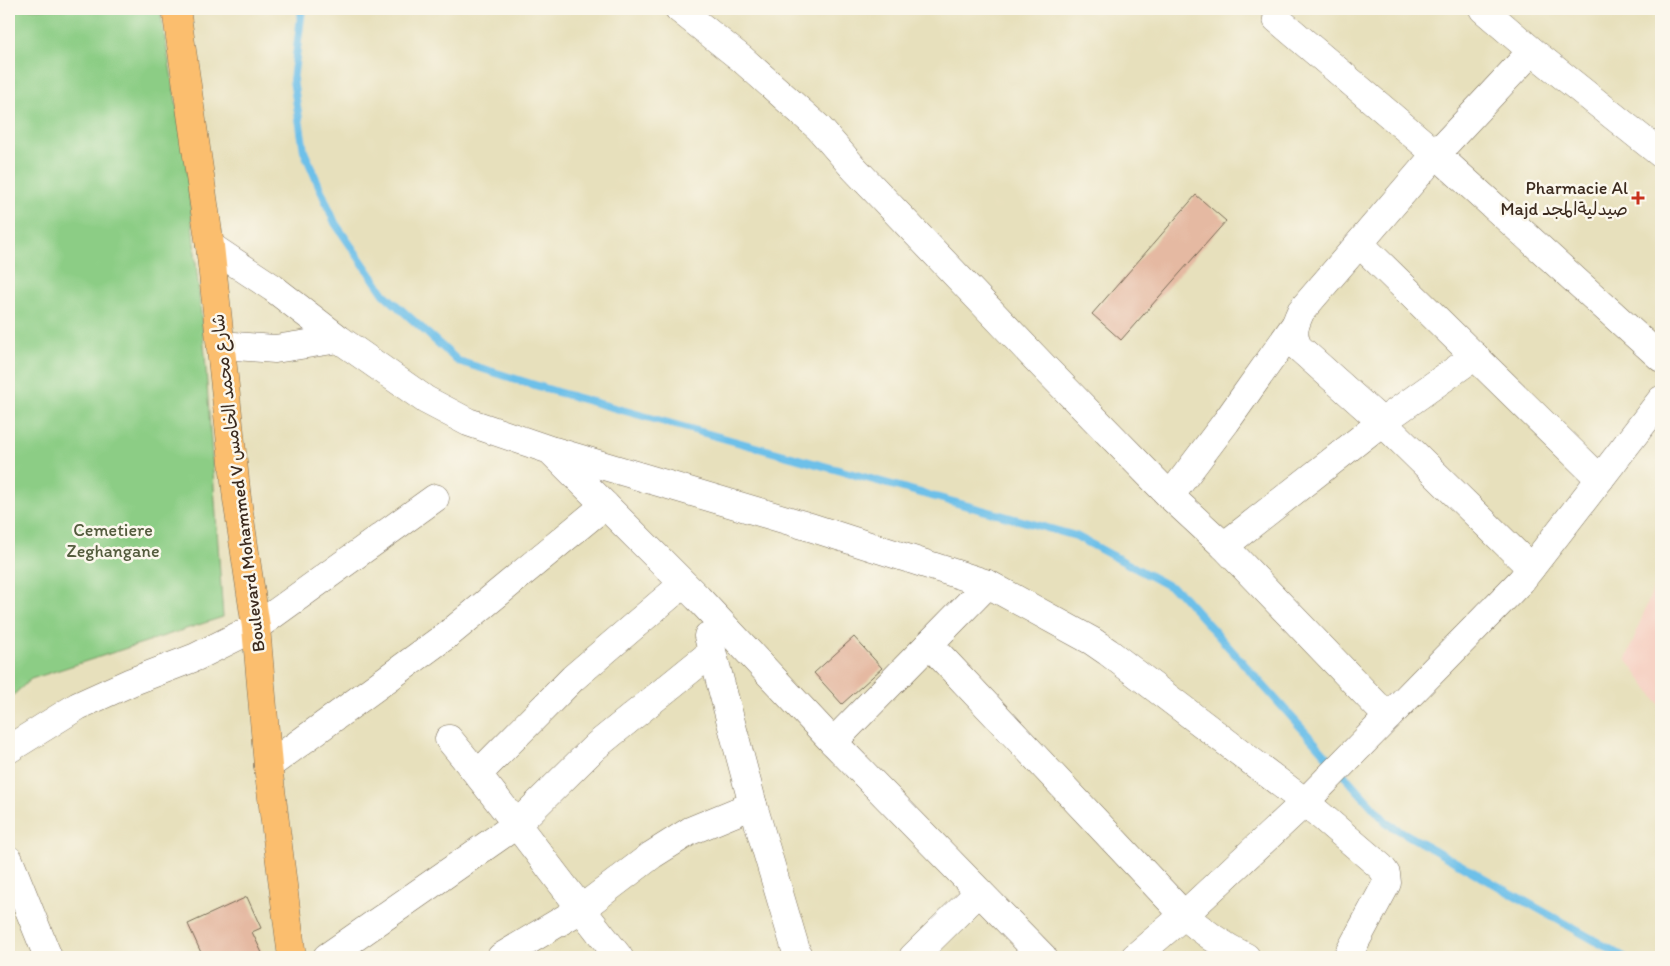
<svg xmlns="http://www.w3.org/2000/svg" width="1670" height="966" viewBox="0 0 1670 966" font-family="Itim,'Playpen Sans Arabic',sans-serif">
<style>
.built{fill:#f6d2c4}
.green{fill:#8ccd85;stroke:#647c52}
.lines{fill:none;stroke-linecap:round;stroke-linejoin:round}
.stream{stroke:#6dc0e9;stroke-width:8}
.building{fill:#e5b9a2}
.minor-casing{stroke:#776a55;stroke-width:29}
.major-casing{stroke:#776a55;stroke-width:29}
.minor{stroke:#fff;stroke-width:28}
.major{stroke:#fbbe6e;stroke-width:28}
.poi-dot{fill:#c8321e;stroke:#fbf7ec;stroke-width:2}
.labels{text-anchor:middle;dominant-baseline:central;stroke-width:5;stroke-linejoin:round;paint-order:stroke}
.poi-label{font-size:18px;fill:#3b2a1e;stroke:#fbf7ec;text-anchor:end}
.street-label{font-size:18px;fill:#3b2a1e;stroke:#fbf7ec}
.park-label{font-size:18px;fill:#535b3d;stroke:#fbf7ec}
</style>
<rect width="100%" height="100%" fill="#fbf7ec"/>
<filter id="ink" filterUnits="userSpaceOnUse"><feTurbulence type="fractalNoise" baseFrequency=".02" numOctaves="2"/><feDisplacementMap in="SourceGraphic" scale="10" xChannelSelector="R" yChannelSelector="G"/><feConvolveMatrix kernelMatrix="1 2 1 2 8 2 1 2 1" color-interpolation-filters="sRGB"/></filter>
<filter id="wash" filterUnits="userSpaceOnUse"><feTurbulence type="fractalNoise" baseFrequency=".0096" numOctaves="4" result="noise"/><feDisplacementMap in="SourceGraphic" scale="20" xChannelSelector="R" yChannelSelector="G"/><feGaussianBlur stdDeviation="1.12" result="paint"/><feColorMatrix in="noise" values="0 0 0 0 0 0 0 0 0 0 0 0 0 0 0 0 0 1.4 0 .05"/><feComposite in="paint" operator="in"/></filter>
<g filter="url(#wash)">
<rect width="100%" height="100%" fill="#e7e0bc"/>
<path class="built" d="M1661,568V707L1626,659Z"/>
<path class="green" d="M9,9H160L186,160L205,355L223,617L31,679L9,699Z"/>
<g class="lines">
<path class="stream" d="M302,9L293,80L304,151L335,223L384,294L458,361L557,392L1076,536L1178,591L1388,824L1624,957"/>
</g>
<g id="blocks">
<g class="building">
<path d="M1196,195L1226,221L1121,340L1092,314Z"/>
<path d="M854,637L882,668L842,704L814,673Z"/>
<path d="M247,897L261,928L252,932L264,957H203L188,924Z"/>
</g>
</g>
</g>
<g filter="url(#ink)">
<use href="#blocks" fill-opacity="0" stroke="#776a55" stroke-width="1"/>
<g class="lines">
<g class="minor-casing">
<g id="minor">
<path d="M679,9L742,59L819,128L852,166L1043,366L1170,496L1224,546L1388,717"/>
<path d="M1483,9L1532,51L1661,154"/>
<path d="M1277,19L1436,154L1661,358"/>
<path d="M1360,244L1600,479"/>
<path d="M210,246L273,288L339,339L426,400L468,422L550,450L698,598L833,742L1043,957"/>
<path d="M221,345L275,349L339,339"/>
<path d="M554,451L810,527L988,584L1092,641L1108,652L1305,802L1381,867L1386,874L1387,883L1347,957"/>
<path d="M1170,496L1226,422L1295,325"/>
<path d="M1224,546L1382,422L1475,356"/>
<path d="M1531,568L1382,422L1298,347C1291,333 1295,324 1301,311L1436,154L1532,51"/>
<path d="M708,636L753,805L798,957"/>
<path d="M929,644L1184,915C1203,932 1223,946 1246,957"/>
<path d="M449,739C508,810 561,885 619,957"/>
<path d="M833,742L988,584"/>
<path d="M9,749L78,706L131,682L196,657L256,627L435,498"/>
<path d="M268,766L451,632L605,505"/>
<path d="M478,774L573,678L683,584"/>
<path d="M9,860L48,957"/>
<path d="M327,957L516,825L596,746L712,652"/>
<path d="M501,957L581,909L652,855L690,831L753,805"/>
<path d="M913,957L979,892"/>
<path d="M1135,957L1184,915L1305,802L1521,581L1661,400"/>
</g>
</g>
<g class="major-casing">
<path id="major" d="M176,9L210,246L237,499L256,627L268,766L292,957"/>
</g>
<use href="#minor" class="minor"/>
<use href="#major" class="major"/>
</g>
</g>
<path class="poi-dot" d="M1635.5 190.5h5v5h5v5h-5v5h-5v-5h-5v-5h5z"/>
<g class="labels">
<g class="poi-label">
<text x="1628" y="188">Pharmacie Al<tspan x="1628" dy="21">Majd صيدليةالمجد</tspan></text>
</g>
<g class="street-label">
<text transform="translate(238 483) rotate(-97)">Boulevard Mohammed V شارع محمد الخامس</text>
</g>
<g class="park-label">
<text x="113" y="530">Cemetiere<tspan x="113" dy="21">Zeghangane</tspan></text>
</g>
</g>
<rect width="1670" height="966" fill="none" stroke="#fbf7ec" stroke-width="30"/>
</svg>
